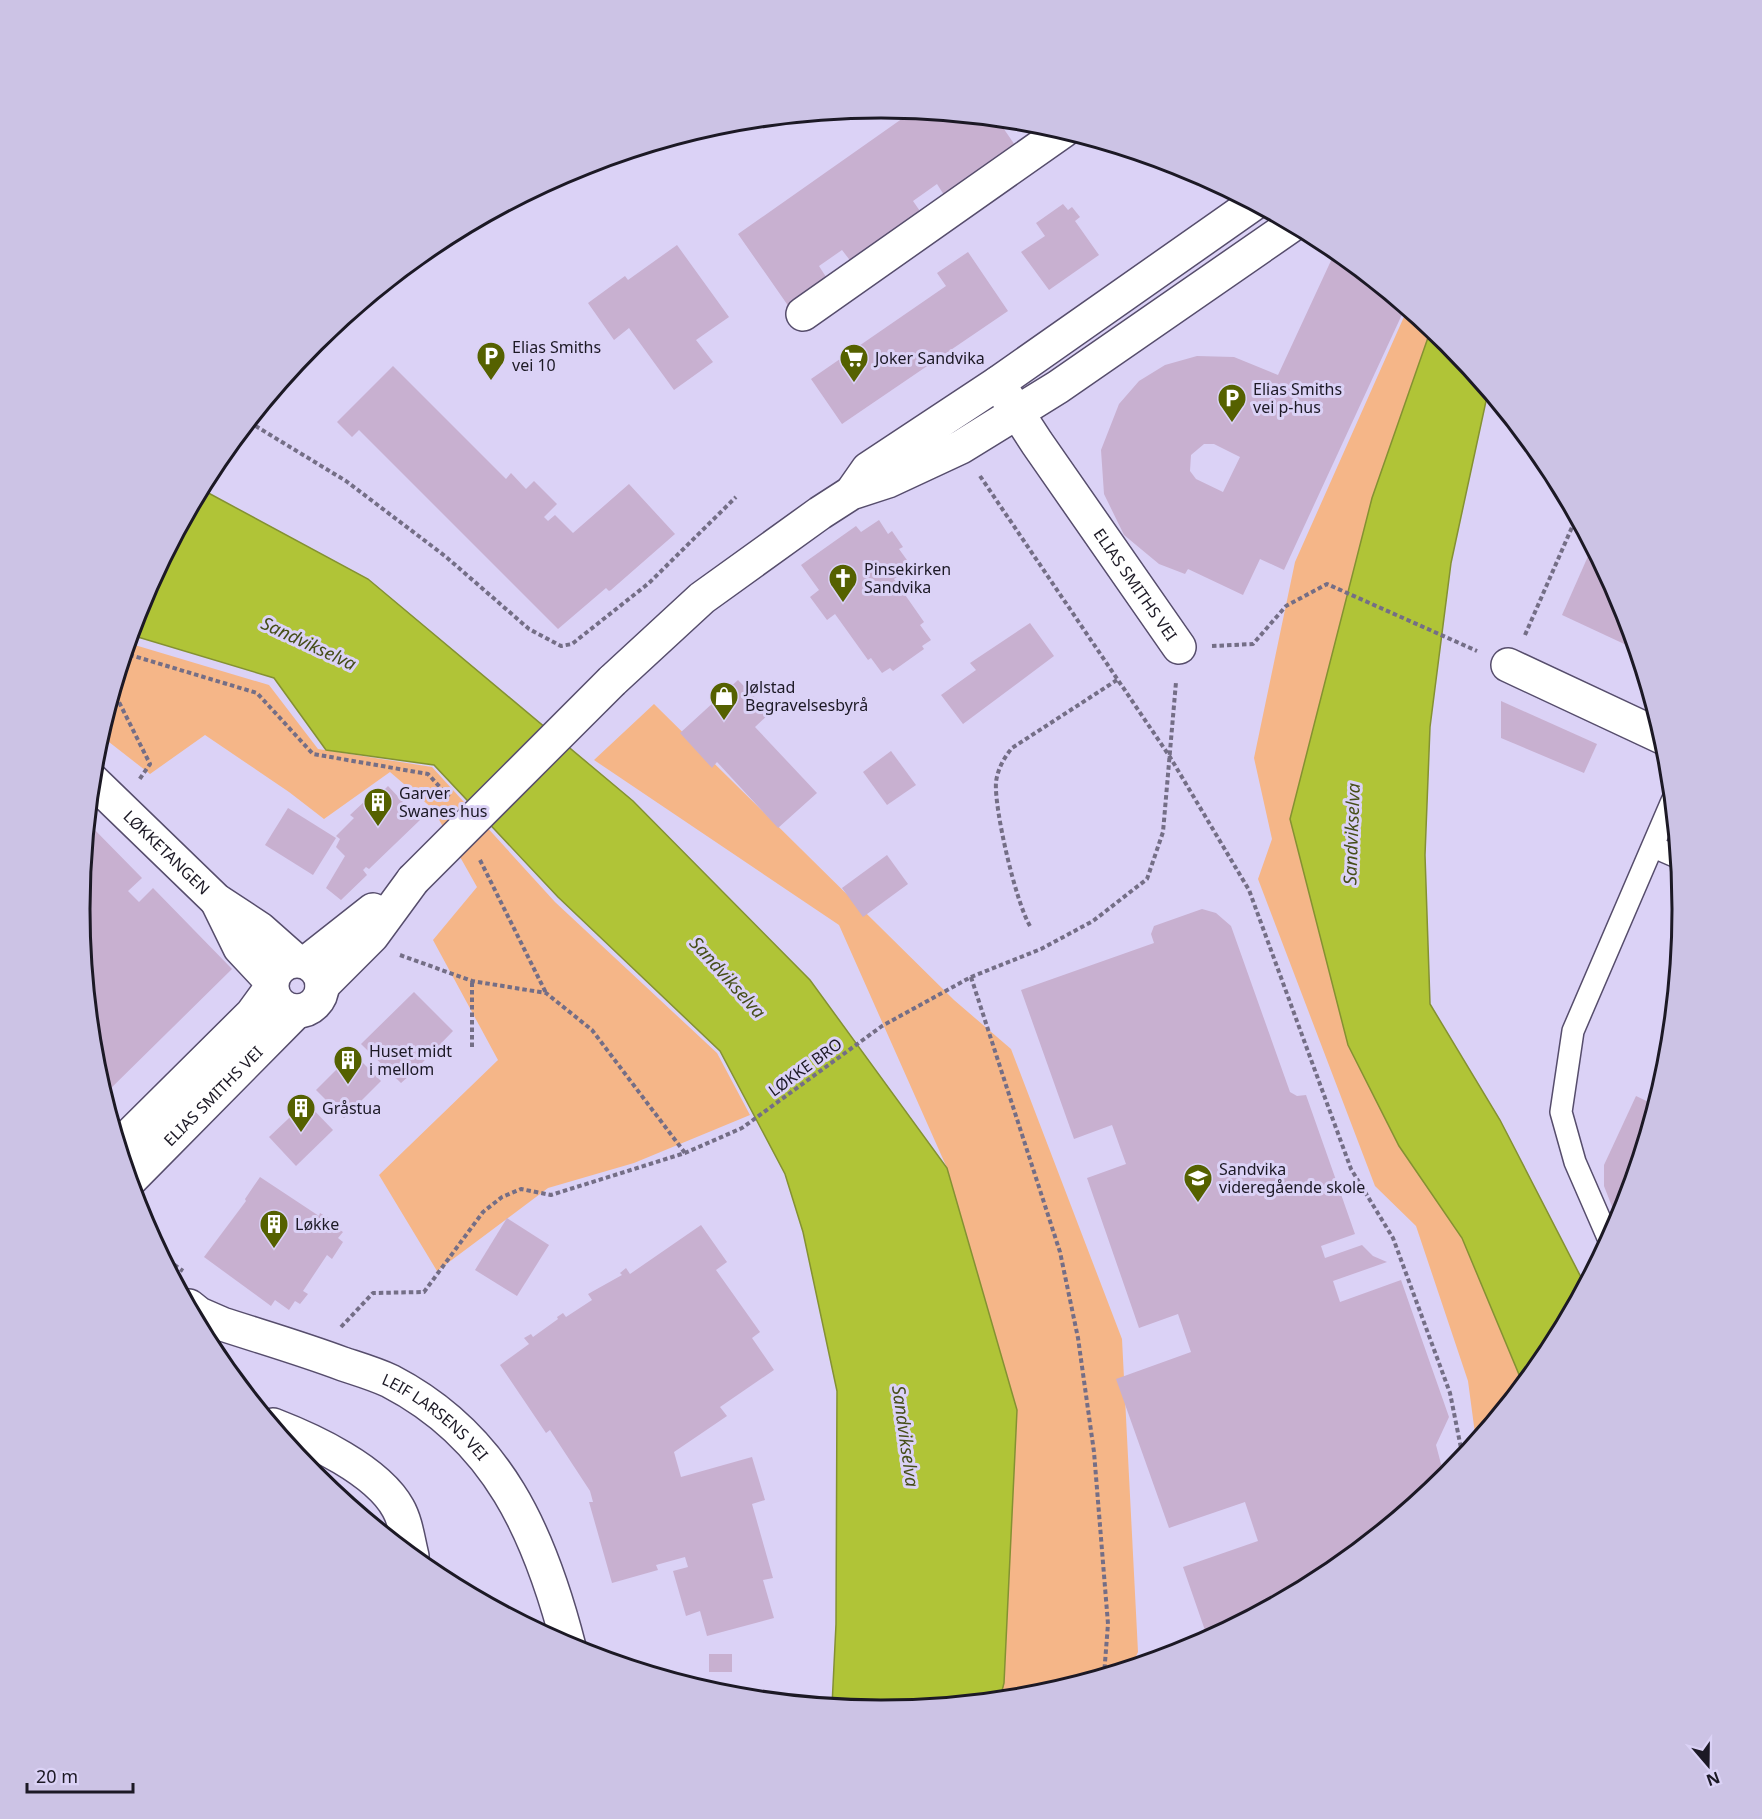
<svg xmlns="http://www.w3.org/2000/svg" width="1762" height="1819" viewBox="0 0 1762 1819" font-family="'Noto Sans',sans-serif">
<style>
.green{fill:#f5b688}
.water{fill:#b0c437;stroke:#849132;stroke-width:1.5}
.building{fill:#c8b0d0;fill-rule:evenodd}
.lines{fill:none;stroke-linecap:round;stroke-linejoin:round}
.service-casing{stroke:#564d6c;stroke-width:24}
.minor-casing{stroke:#564d6c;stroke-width:36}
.secondary-casing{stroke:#564d6c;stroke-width:36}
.path{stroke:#746e86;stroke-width:4;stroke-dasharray:4.5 3;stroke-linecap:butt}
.service{stroke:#fff;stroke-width:21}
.minor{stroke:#fff;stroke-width:33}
.secondary{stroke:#fff;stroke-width:33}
.secondary-bridge-casing{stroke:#564d6c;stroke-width:36;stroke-linecap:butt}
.secondary-bridge{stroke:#fff;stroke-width:33}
.labels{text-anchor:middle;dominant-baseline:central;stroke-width:6;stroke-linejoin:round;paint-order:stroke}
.poi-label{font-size:16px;fill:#1c1925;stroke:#dbd2f6;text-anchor:start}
.street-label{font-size:16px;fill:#1c1925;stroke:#dbd2f6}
.water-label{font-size:18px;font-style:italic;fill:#464e19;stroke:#dbd2f6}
.rim{fill:none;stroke:#1c1925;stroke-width:3}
</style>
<rect width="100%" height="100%" fill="#dbd2f6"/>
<g class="green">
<path d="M1407,310L1431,329L1372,498L1399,1146L1462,1238L1523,1384L1476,1441L1468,1381L1416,1226L1375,1186L1258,879L1272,839L1254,758L1295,562Z"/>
<path d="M128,643L269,685L318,749L432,767L555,902L717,1053L750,1115L634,1163L548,1188L437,1271L379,1175L498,1060L433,940L477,887L433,809L390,772L324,819L289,792L205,735L150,774L100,735Z"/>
<path d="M654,704L954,1000L1011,1049L1122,1339L1138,1652L1131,1667L1037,1696L1000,1699L1004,1683L1017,1410L947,1168L839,925L594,760Z"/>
</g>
<g class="water">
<path d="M1431,329L1448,343L1488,392L1451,563L1430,727L1425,855L1430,1004L1500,1120L1585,1285L1547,1355L1523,1384L1462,1238L1399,1146L1348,1045L1290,819L1372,498Z"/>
<path d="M201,489L368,579L633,801L810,980L947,1168L1017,1410L1004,1683L1000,1699L881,1711L832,1706L836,1624L837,1391L803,1232L785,1174L720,1051L558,897L434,765L326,750L274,678L131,635L141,602Z"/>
</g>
<g class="building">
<path d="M913,111L997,119L1017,148L946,198L937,184L913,201L922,214L852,263L842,250L819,266L828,280L789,307L738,234Z"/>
<path d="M1171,164L1188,169L1207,179L1197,186L1188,172L1180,178Z"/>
<path d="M1063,204L1068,210L1072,207L1080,217L1075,221L1099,255L1049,290L1021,252L1045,236L1036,223Z"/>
<path d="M677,245L729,317L696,340L713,362L674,390L629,328L614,340L588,303L625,276L628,280Z"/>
<path d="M968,252L1008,311L842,424L811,379L946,286L937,273Z"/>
<path d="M1335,252L1405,308L1284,570L1260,559L1243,595L1188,569L1185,574L1159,564L1124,535L1104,494L1101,450L1119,404L1139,381L1165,365L1197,356L1234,357L1278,375ZM1204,444H1214L1240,457L1223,492L1196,479L1190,471L1191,455Z"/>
<path d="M393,366L506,479L511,473L526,489L534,481L557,504L544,517L548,521L555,515L573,533L629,484L675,534L611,590L609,591L606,588L558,629L359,430L352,437L337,422Z"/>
<path d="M879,520L888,534L892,531L903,547L899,549L912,567L894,579L924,622L920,625L931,640L922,646L924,649L893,671L890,668L882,673L871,658L868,660L835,614L827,620L810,597L819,590L801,565L856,526L861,532Z"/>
<path d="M1589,554L1597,558L1622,603L1635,649L1562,615Z"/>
<path d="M1030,623L1054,656L963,724L941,695L976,670L970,663Z"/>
<path d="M738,680L770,713L755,727L817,793L778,828L717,762L712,768L680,733Z"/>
<path d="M1501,701L1597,744L1584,773L1501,738Z"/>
<path d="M891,751L916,785L887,805L863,772Z"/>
<path d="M388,786L420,820L369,869L366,867L363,870L367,875L341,900L326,888L345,856L336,847L340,839L336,836L354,818L350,815L366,800L370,804Z"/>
<path d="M288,808L336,838L313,875L265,845Z"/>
<path d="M88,823L142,878L128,891L139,902L153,888L232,969L104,1095L95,1066L80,909Z"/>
<path d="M887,855L908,884L863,917L842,888Z"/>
<path d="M1202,909L1216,913L1231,926L1290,1092L1297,1096L1306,1095L1355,1234L1321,1246L1325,1258L1362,1245L1373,1256L1387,1262L1333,1281L1340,1302L1401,1280L1449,1417L1436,1445L1445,1479L1326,1576L1208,1639L1183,1567L1258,1541L1245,1502L1169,1528L1116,1379L1191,1352L1178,1314L1139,1328L1087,1178L1126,1164L1112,1125L1074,1139L1021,990L1154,943L1151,934L1154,926Z"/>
<path d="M1678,952L1675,987L1672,979L1673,956L1676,957Z"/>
<path d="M414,992L453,1031L422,1063L426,1066L415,1077L411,1074L401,1083L361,1044Z"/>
<path d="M353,1053L381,1081L344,1118L316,1090Z"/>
<path d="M1636,1096L1655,1105L1618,1222L1604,1186V1165Z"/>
<path d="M306,1102L333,1130L296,1166L269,1137Z"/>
<path d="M260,1177L319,1216L320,1213L328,1218L326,1221L343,1232L338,1238L343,1242L332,1259L327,1255L303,1291L308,1294L300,1304L295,1301L289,1310L275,1300L271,1306L204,1257L246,1201L245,1199Z"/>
<path d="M507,1218L549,1245L517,1296L475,1270Z"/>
<path d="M701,1225L727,1262L716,1270L760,1332L752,1338L774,1370L720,1407L727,1416L674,1452L681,1477L752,1457L765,1500L752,1504L773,1578L763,1580L774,1618L707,1636L700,1611L686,1616L673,1571L688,1567L685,1557L656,1565L658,1570L612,1583L589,1502H593L590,1491L550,1430L546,1433L500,1365L529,1344L524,1338L531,1334L533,1337L558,1319L557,1317L563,1313L566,1317L592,1300L588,1294L622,1275L620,1273L626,1268L630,1274Z"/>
<rect x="709" y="1654" width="23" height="18"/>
</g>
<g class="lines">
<g class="service-casing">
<g id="service">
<path d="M1654,847L1677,857"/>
<path d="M1609,1240L1575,1162L1561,1112L1573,1031L1672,801"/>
</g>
</g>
<g class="minor-casing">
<g id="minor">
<path d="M803,314L1063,131"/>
<path id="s1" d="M998,383L1037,443L1179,647"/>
<path d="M1508,665L1662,737"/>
<path id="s2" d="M92,780L216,900L260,929L295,960"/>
<path d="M217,901L240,948L271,981"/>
<path id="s3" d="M189,1306L199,1314L222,1324C262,1337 303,1349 343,1364C358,1369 375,1374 390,1381C498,1437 540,1534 569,1647"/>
<path d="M273,1425C312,1440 377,1470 398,1508C406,1522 408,1540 412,1556"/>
</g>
</g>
<g class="secondary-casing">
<g id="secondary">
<path d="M854,489L868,469L998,383L1253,204"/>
<path d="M612,681L702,598L820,513L851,493L888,481L961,447L1058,387L1292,225"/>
<circle cx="297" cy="986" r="25"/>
<path d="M307,962L373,910"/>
<path d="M322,986L372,936L413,880"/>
<path d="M119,1146L252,1014L271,988"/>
<path id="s4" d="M130,1180L297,1011"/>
</g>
</g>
<g class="path">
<path d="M355,310L419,259L510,203"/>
<path d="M249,422L346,481L445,556L529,629L561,646L572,644L649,583L736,497"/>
<path d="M980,476L1170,757L1249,890L1351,1169L1393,1238L1450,1393L1463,1458"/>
<path d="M1525,635L1576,518"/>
<path d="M1212,646L1253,644L1286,606L1327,584L1477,651"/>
<path d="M124,658L127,654L257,693L313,754L428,774L449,797"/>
<path d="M115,688L117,698L150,764L139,780"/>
<path d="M480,860L546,993"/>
<path d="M1030,926C1016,903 994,809 996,782C998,768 1004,758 1012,748L1117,680"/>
<path d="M400,955L472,981L546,993L592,1030L685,1153"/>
<path d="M971,977L1060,1252L1078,1338L1094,1452L1108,1624L1104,1675"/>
<path d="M472,1047V981"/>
<path d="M146,1227V1210"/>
<path d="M162,1256L183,1271"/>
<path d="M341,1327L373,1293L424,1292L483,1212L502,1197L521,1189L551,1195L685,1153L742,1128L882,1026L971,977L1041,949L1093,921L1147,879L1163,832L1176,682"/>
</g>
<use href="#service" class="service"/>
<use href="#minor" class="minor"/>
<use href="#secondary" class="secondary"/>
<g class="secondary-bridge-casing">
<path id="secondary-bridge" d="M413,880L612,681"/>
</g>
<use href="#secondary-bridge" class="secondary-bridge"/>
</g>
<defs>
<g id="parking-pin" transform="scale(1.5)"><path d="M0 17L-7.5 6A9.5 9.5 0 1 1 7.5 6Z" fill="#556100" stroke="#dbd2f6"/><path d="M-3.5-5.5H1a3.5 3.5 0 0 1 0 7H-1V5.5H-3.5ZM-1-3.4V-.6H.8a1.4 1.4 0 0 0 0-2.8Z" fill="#fff"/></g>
<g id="supermarket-pin" transform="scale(1.5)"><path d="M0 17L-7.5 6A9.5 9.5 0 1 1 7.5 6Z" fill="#556100" stroke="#dbd2f6"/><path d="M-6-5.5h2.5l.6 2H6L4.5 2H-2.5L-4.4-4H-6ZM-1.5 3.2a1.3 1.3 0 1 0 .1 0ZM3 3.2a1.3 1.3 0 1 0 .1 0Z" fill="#fff"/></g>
<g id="church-pin" transform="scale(1.5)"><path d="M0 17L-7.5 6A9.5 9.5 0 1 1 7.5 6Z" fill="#556100" stroke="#dbd2f6"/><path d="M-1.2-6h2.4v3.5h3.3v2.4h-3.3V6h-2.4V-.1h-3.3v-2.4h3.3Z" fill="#fff"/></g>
<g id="shop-pin" transform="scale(1.5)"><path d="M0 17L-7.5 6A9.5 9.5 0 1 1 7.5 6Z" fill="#556100" stroke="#dbd2f6"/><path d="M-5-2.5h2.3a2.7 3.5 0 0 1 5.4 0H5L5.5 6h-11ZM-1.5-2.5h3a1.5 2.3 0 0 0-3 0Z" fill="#fff"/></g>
<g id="building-pin" transform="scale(1.5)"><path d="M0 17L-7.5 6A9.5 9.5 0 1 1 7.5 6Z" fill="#556100" stroke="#dbd2f6"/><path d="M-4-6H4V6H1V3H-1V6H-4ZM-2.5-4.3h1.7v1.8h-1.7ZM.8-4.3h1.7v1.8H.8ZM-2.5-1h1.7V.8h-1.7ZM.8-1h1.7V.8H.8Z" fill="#fff"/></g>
<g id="school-pin" transform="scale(1.5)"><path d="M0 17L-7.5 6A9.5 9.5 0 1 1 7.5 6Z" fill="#556100" stroke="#dbd2f6"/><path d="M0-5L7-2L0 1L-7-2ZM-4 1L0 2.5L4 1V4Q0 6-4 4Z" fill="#fff"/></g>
</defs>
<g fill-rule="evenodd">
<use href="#parking-pin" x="491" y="356"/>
<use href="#supermarket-pin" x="854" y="358"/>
<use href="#parking-pin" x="1232" y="398"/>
<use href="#church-pin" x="843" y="578"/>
<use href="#shop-pin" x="724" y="696"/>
<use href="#building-pin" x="378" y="802"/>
<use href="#building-pin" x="348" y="1060"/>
<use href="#building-pin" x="301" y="1108"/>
<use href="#school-pin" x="1198" y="1178"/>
<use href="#building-pin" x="274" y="1224"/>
</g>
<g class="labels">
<g class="poi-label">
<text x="512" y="347">Elias Smiths<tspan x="512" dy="18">vei 10</tspan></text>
<text x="875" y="358">Joker Sandvika</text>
<text x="1253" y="389">Elias Smiths<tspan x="1253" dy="18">vei p-hus</tspan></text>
<text x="864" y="569">Pinsekirken<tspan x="864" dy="18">Sandvika</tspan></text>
<text x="745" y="687">Jølstad<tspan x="745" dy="18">Begravelsesbyrå</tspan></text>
<text x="399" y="793">Garver<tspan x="399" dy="18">Swanes hus</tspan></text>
<text x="369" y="1051">Huset midt<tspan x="369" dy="18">i mellom</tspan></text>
<text x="322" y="1108">Gråstua</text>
<text x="1219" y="1169">Sandvika<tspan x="1219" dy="18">videregående skole</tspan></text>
<text x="295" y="1224">Løkke</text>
</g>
<g class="street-label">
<text stroke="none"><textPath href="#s1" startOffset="244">ELIAS SMITHS VEI</textPath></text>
<text stroke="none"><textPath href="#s2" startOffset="104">LØKKETANGEN</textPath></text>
<text transform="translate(805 1067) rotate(-36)">LØKKE BRO</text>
<text stroke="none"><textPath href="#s4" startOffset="118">ELIAS SMITHS VEI</textPath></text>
<text stroke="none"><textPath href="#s3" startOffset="273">LEIF LARSENS VEI</textPath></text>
</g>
<g class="water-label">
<text transform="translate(309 643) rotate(25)">Sandvikselva</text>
<text transform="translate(1351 834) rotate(-88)">Sandvikselva</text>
<text transform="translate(728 977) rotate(48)">Sandvikselva</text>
<text transform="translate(906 1436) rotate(82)">Sandvikselva</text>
</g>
</g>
<path d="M0 0H1762V1819H0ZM90 909a791 791 0 1 1 1582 0a791 791 0 1 1-1582 0Z" fill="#ccc3e5" fill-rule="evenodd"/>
<path class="rim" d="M90 909a791 791 0 1 1 1582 0a791 791 0 1 1-1582 0Z"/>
<g transform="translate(1708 1765) rotate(160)" stroke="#dbd2f6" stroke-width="4.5" paint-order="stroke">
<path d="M0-4.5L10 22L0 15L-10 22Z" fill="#1c1925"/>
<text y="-9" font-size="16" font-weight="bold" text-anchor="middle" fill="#1c1925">N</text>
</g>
<path d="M27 1783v9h106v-9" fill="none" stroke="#1c1925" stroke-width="3"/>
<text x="36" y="1783" font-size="18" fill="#1c1925" stroke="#dbd2f6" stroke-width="4.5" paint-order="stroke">20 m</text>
</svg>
